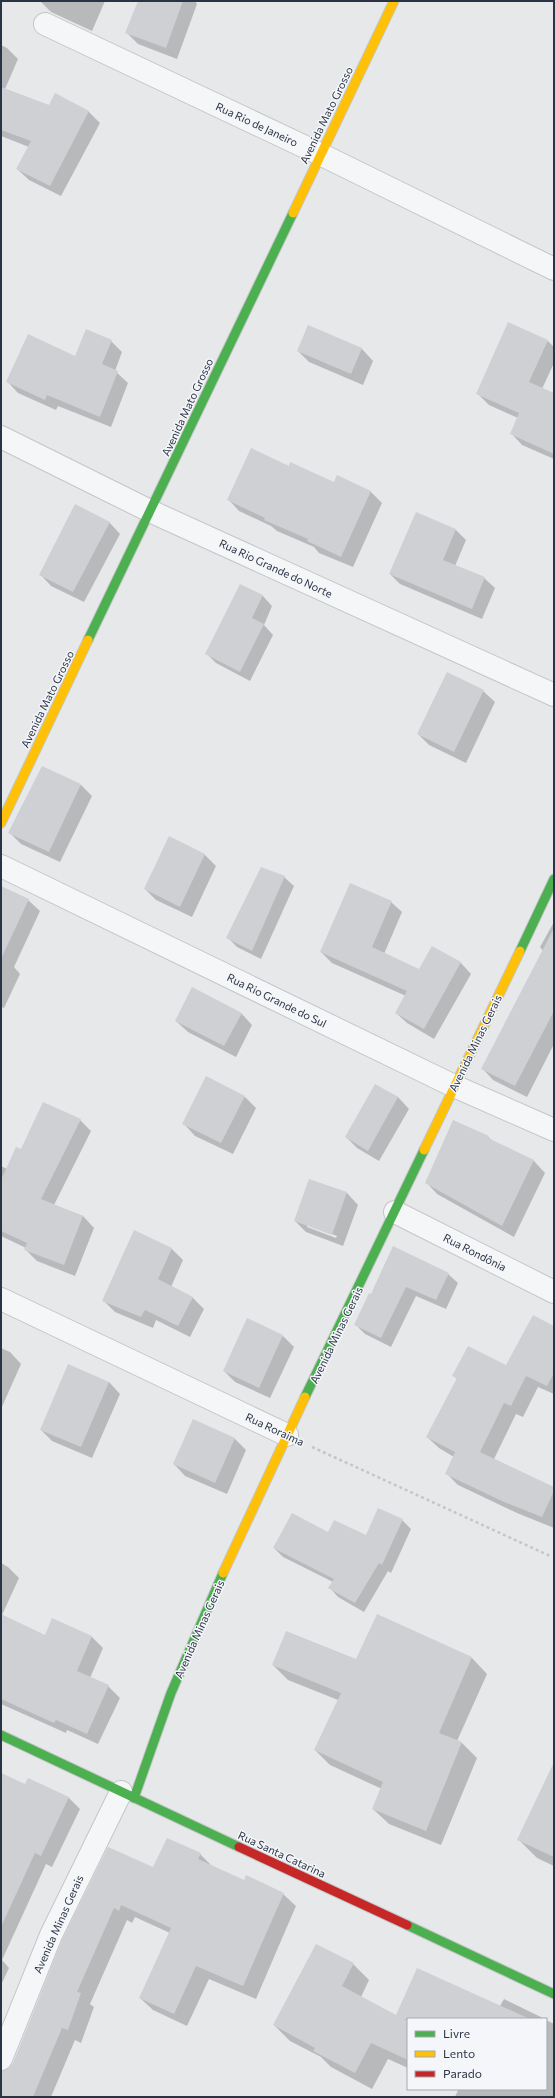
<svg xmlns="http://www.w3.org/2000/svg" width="555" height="2098" viewBox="0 0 555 2098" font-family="Commissioner,sans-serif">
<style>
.shadow{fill:#0003;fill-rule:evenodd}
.building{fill:#ced0d3}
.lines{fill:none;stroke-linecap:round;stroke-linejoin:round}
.street-casing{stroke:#c4c6c8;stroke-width:24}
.fast-casing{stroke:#c4c6c8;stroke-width:11}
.slow-casing{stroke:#c4c6c8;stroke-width:11}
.jam-casing{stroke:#c4c6c8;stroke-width:11}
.path{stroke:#c5c6ca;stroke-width:2.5;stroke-dasharray:3 3;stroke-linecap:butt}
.street{stroke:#f5f6f7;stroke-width:22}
.fast{stroke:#4caf50;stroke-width:9}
.slow{stroke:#ffc107;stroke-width:9}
.jam{stroke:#c62828;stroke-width:9}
.labels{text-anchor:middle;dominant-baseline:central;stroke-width:3;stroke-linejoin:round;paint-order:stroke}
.street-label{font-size:11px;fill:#2b3445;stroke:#f4f6f9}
</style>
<rect width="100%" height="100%" fill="#e6e8ea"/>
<g class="shadow">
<path d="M40,1H105L92,31L51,12Z"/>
<path d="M139,1H195L197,4L177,59L138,44L127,33Z"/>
<path d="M1,45L7,48L18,59L5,89L49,107L88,111L100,123L61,196L29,180L17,169L29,147L1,136Z"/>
<path d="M308,326L362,349L373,361L363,385L309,362L298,351Z"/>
<path d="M111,341L122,352L115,371L128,383L111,427L58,406L56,410L18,393L7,381L76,357Z"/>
<path d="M548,341L554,347V363L542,389L554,394V459L522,445L511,433L518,418L489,405L477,393Z"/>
<path d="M289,467L335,483L370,491L382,503L353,567L319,553L314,547L277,531L271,526L239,511L228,499Z"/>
<path d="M416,513L456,530L466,540L455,566L484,578L495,588L482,619L400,584L390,574Z"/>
<path d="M109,522L120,534L84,602L51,586L40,574Z"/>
<path d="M262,595L272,606L264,625L273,635L250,681L216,663L206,653Z"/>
<path d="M483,691L495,702L466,763L429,745L418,734Z"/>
<path d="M81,785L92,796L60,862L21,844L10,833Z"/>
<path d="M169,838L205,855L216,866L192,917L156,900L145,889Z"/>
<path d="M284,877L294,886L261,959L237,947L228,938Z"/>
<path d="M1,887L28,900L40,911L14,967L20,974L4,1008L1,1007Z"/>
<path d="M391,902L402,912L384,954L420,970L433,948L461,963L471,974L434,1039L407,1023L396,1013L406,996L332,963L321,952Z"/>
<path d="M554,922V1044L527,1097L493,1080L482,1068L543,951L540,947Z"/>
<path d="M241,1013L252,1025L236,1057L188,1032L176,1021Z"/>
<path d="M375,1085L398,1097L409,1109L379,1161L357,1148L346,1137Z"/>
<path d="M245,1097L256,1108L233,1154L195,1136L184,1124Z"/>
<path d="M80,1120L91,1131L54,1205L83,1216L94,1228L75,1276L37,1261L26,1250V1248L1,1236V1166L7,1169L22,1150Z"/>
<path d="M488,1137L493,1141L534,1161L545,1173L514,1237L437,1194L426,1182Z"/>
<path d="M310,1180L347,1193L358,1205L343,1246L306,1232L295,1221ZM307,1225L337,1236L336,1238L307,1227Z"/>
<path d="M134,1232L172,1249L183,1260L171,1287L193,1298L204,1309L190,1337L156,1320L153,1328L115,1312L103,1300Z"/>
<path d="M393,1247L448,1274L458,1283L446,1309L416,1296L391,1347L365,1334L355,1324L371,1295Z"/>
<path d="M554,1327V1394L538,1387L523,1417L516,1414L494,1459L554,1488V1528L517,1513L458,1485L446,1473L454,1457L439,1448L427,1437L457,1379L454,1376L507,1366Z"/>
<path d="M283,1336L294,1347L270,1398L235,1382L224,1371Z"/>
<path d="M1,1348L10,1352L21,1364L1,1409Z"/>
<path d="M109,1382L120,1394L92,1458L52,1441L41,1430Z"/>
<path d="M193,1421L235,1439L246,1450L227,1494L185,1476L174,1464Z"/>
<path d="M402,1520L411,1529L391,1573L388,1571L364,1612L338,1597L330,1588L333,1582L283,1557L274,1548L329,1534L366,1537Z"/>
<path d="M1,1563L8,1567L19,1578L2,1615Z"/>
<path d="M378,1615L472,1658L487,1674L457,1741L462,1743L477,1758L441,1845L389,1824L373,1809L382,1789L330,1765L315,1750L338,1700L288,1680L273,1665L357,1660Z"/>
<path d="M1,1625L45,1636L92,1637L103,1648L90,1678L108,1686L120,1698L98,1744L67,1730L66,1733L1,1704Z"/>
<path d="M554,1764V1866L537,1858L518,1839Z"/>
<path d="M1,1774L26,1786L69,1798L80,1809L52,1867L46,1864L2,1960L9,1968L1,1985Z"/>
<path d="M200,1854L213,1867L244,1881L283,1894L296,1906L256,1999L209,1979L187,2026L153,2010L140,1998L170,1933L135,1917L132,1923L127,1920L90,2004L94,2007L81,2043L75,2040L51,2097H1V2072L9,2070L13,2064L63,1940L154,1868Z"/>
<path d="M316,1945L353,1964L369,1980L361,1997L396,2016L500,2006L504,1999L545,2019H408V2068L388,2059L372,2089L331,2067L321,2057L290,2041L274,2025Z"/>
<path d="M546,2020L554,2024V2097H455L458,2090L456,2089H546Z"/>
</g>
<g class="building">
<path d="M138,1H183L166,48L125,33Z"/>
<path d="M1,87L49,105L55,93L89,111L50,186L16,169L31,141L1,130Z"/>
<path d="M508,322L548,340L529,382L554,393V454L510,434L519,413L476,394Z"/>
<path d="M308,325L362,348L351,374L297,351Z"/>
<path d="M86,329L112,340L102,364L118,371L100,417L47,395L45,400L6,382L28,334L75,356Z"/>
<path d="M251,448L289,466L290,462L334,482L337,475L371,491L341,557L307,541L308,539L264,520L265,518L227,500Z"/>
<path d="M75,504L110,522L73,592L39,575Z"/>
<path d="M416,512L456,529L443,560L485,577L472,609L389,574Z"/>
<path d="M240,584L263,595L252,618L264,624L240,672L205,654Z"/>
<path d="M447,672L484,690L454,752L417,734Z"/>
<path d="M42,766L81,784L49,852L8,833Z"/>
<path d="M169,836L205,854L180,907L144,889Z"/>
<path d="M261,867L285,876L252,951L226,938Z"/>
<path d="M350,883L392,901L372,947L419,969L432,946L461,962L424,1029L395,1013L407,991L320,952Z"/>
<path d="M1,886L29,899L1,959Z"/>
<path d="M554,928V1011L515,1086L481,1069Z"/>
<path d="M192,987L242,1013L224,1046L175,1021Z"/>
<path d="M206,1076L245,1096L221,1143L182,1124Z"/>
<path d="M375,1084L398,1097L368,1151L345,1137Z"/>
<path d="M43,1102L81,1119L41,1199L83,1216L64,1265L24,1250L27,1243L1,1231V1180L16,1147L21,1149Z"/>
<path d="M453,1120L489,1136L488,1138L534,1160L502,1226L425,1183Z"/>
<path d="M309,1179L347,1192L332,1235L294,1221Z"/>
<path d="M134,1230L172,1248L158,1279L193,1297L178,1326L145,1310L141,1317L102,1301Z"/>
<path d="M393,1246L449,1273L436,1300L406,1287L381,1338L354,1325L369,1293L371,1294Z"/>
<path d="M533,1315L554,1326V1373L547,1386L526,1376L511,1406L504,1403L480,1452L554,1487V1491L542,1517L504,1502L445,1474L455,1452L426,1437L457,1378L452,1376L468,1346L506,1365Z"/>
<path d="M247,1318L283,1335L259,1388L223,1371Z"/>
<path d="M68,1364L109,1382L81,1447L40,1430Z"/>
<path d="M193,1419L235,1438L215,1483L173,1464Z"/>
<path d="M378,1508L403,1519L382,1565L379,1563L355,1603L328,1588L334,1579L273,1548L292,1513L328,1532L334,1520L366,1535Z"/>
<path d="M1,1614L45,1635L52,1618L92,1636L77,1671L109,1685L87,1734L56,1720L54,1723L1,1699Z"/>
<path d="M377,1614L472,1657L439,1733L462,1742L426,1831L372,1809L383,1782L314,1750L341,1693L272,1665L286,1631L356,1659Z"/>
<path d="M554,1762V1857L517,1840Z"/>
<path d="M1,1773L25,1784L28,1778L69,1797L41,1856L35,1853L1,1927Z"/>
<path d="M167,1838L201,1853L198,1859L244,1880L246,1875L284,1893L243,1986L196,1966L174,2014L139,1998L171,1928L121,1905L119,1911L114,1908L77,1992L81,1993L68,2030L62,2028L33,2097H1V2071L8,2069L13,2064L62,1940L108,1847L153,1867Z"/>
<path d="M316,1944L354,1963L342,1986L396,2015L417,1968L530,2019H404L408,2021V2060L371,2043L355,2073L313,2051L315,2048L273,2025Z"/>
</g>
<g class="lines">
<g class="street-casing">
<g id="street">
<path d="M45,24L320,154L554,269"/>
<path d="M1,437L150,511L554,695"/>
<path d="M1,866L454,1086L554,1130"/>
<path d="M395,1212L554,1292"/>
<path d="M1,1299L287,1435"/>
<path d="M1,2059L51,1935L121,1792"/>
</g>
</g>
<g class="fast-casing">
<g id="fast">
<path d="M88,640L293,213"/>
<path d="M520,951L554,879"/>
<path d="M305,1397L424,1150"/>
<path d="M1,1735L239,1847"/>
<path d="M134,1798L171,1693L223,1573"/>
<path d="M407,1925L554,1994"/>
</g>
</g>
<g class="slow-casing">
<g id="slow">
<path d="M293,213L394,1"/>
<path d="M1,823L88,640"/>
<path d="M424,1150L520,951"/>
<path d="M223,1573L305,1397"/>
</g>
</g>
<g class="jam-casing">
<path id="jam" d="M239,1847L407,1925"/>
</g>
<path class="path" d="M312,1447L550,1556"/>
<use href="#street" class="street"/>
<use href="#fast" class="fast"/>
<use href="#slow" class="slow"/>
<use href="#jam" class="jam"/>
</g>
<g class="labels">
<g class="street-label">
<text transform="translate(326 115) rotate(-64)">Avenida Mato Grosso</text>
<text transform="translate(257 124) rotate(25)">Rua Rio de Janeiro</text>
<text transform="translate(187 407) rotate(-65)">Avenida Mato Grosso</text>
<text transform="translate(276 568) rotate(25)">Rua Rio Grande do Norte</text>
<text transform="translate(47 699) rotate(-64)">Avenida Mato Grosso</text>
<text transform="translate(277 1000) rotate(26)">Rua Rio Grande do Sul</text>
<text transform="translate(475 1043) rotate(-64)">Avenida Minas Gerais</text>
<text transform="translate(475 1252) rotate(27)">Rua Rondônia</text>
<text transform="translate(336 1335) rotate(-64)">Avenida Minas Gerais</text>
<text transform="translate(275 1429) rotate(25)">Rua Roraima</text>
<text transform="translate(199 1629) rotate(-66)">Avenida Minas Gerais</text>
<text transform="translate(282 1854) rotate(25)">Rua Santa Catarina</text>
<text transform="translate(58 1924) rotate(-66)">Avenida Minas Gerais</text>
</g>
</g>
<rect width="555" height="2098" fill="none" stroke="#2b3445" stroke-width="4"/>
<rect x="407" y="2018" width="140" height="72" fill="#f4f6f9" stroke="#a4a8b1"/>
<rect x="415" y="2031" width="20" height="6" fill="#4caf50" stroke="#a4a8b1"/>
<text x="443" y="2038" font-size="12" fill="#2b3445">Livre</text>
<rect x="415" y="2051" width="20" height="6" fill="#ffc107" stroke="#a4a8b1"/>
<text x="443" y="2058" font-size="12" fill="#2b3445">Lento</text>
<rect x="415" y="2071" width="20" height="6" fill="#c62828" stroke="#a4a8b1"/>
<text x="443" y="2078" font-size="12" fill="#2b3445">Parado</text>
</svg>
